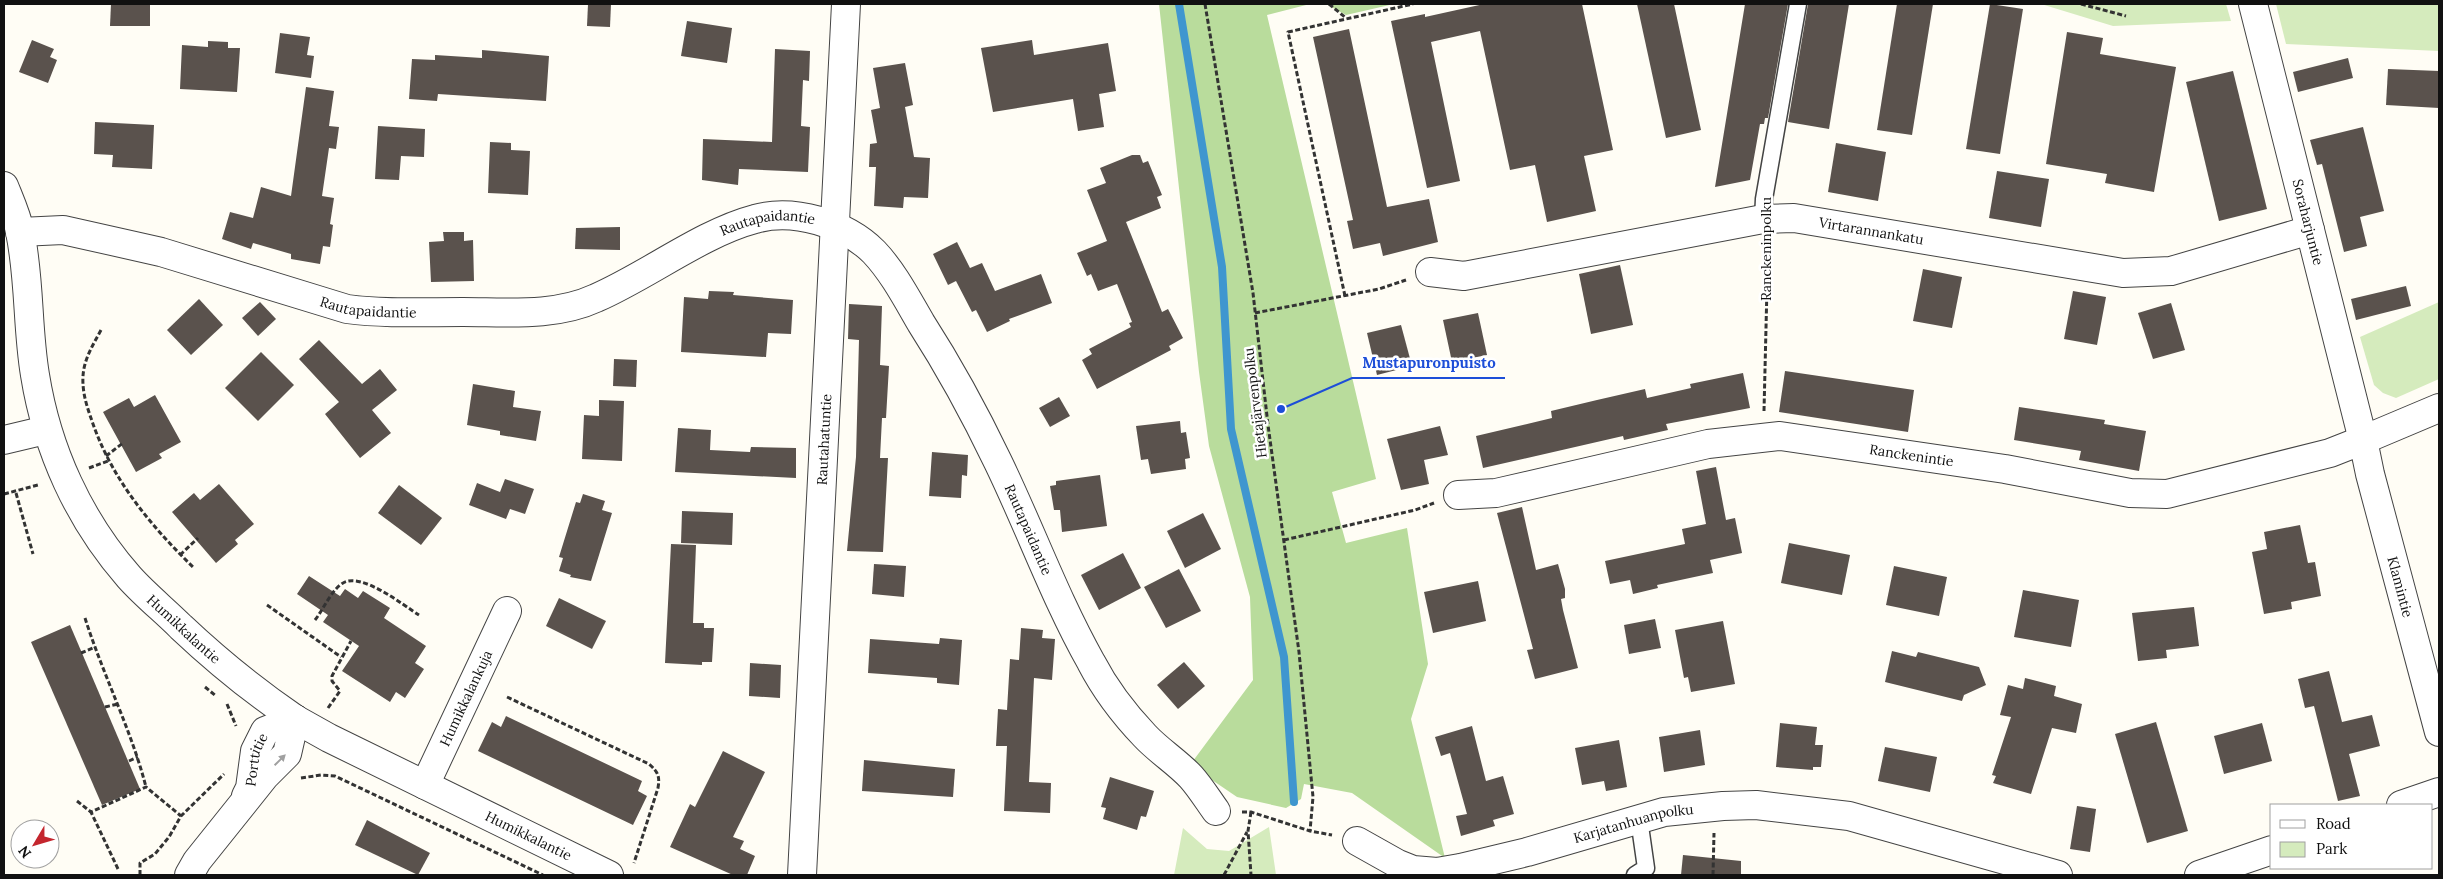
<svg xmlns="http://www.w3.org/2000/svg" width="2443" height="879" viewBox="0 0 2443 879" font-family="Lora,serif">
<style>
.green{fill:#d5ebbd}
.forest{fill:#b9dc9c}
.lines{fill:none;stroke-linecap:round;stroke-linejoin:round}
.stream{stroke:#3f96cf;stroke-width:8}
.building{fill:#5a524d}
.service-casing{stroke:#444;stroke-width:19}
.minor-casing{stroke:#444;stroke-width:30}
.tertiary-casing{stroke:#444;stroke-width:30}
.path{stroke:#333;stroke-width:3;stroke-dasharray:5 2.5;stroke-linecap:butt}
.service{stroke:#fff;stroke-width:16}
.minor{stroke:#fff;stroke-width:28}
.tertiary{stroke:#fff;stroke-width:28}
.oneway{fill:#a0a0a0}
.labels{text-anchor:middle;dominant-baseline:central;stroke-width:5;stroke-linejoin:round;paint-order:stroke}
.street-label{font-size:14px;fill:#111;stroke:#fff}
.leader{fill:none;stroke:#1d4ed8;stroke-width:2}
.callout-dot{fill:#1d4ed8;stroke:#fff;stroke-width:2}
.callout-label{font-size:15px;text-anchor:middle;font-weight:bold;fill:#1d4ed8;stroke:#fff;stroke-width:5;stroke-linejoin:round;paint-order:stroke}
</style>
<rect width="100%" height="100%" fill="#fffdf5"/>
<g class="green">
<path d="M2041,4H2226L2231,21L2113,26Z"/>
<path d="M2276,4H2439V51L2286,44Z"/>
<path d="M2439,302V379L2396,398L2383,393L2374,385L2360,337Z"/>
<path d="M1269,827L1276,875H1174L1183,828L1207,849L1229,851Z"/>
</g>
<g class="forest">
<path d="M1159,4H1310L1267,15L1376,479L1332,492L1346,543L1407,528L1428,664L1411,719L1445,858L1352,793L1304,784L1301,799L1286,808L1237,797L1190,765L1253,680L1250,597L1209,446L1199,372Z"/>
<path d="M1326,4H1394L1346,15Z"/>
</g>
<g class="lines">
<path class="stream" d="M1179,4L1222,267L1231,429L1284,657L1294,802"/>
</g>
<g class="building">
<path d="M111,4H150V26H110Z"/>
<path d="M588,4H611L610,27L587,26Z"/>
<path d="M1484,4H1582L1613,150L1584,156L1596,211L1547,222L1535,165L1510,170L1480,31L1431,42L1460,181L1427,188L1391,21L1425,14V17Z"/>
<path d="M1637,4H1674L1701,130L1666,138Z"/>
<path d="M1745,4H1788L1768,118H1765L1764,124H1760L1750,180L1715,187Z"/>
<path d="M1808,4H1849L1829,129L1788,122Z"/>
<path d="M1897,4H1933L1912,135L1877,130Z"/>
<path d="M1990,4L2023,9L2000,154L1966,149Z"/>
<path d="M687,21L732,28L727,63L681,56Z"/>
<path d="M1349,29L1387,207L1429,199L1438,242L1383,256L1380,243L1353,249L1347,221L1353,220L1313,37Z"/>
<path d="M2067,32L2103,38L2100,54L2176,67L2154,192L2105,183L2107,174L2046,164Z"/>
<path d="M280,33L310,37L307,55L314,56L311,78L275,73Z"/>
<path d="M32,40L54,49L50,57L57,60L48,83L19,72Z"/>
<path d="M1032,40L1034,55L1108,43L1116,91L1099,94L1104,127L1078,131L1073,99L993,112L981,48Z"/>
<path d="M208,41L228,42V48H240L237,92L180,89L182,45L208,47Z"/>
<path d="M775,49L810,51L809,81L803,80L801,126L810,127L808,172L739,169L738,185L702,180L703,139L772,142Z"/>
<path d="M482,50L549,56L546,101L438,94L437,101L409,99L412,59L435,60V55L482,58Z"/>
<path d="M2348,58L2353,78L2298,92L2293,72Z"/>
<path d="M905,63L913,105L905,107L914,157L930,158L928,198L904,197L903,208L874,206L876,167H869L870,144L877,143L871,110L880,108L873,68Z"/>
<path d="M2388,69L2439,71V108L2386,105Z"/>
<path d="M2233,71L2267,209L2219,221L2186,82Z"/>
<path d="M306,87L334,91L329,126L339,127L336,149L329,148L322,196L334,198L330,224L333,225L330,247L323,246L320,264L291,259V254L253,243L251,249L222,239L230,212L253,218L261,187L291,196Z"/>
<path d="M95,122L154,125L152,169L112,167L113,155L94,154Z"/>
<path d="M378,126L425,129L424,157L401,156L399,180L375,179Z"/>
<path d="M2363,127L2384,211L2360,217L2367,246L2344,252L2322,164L2317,165L2310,140Z"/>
<path d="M490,142L511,143V150L530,151L528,195L488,193Z"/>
<path d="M1836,143L1886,152L1878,201L1828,192Z"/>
<path d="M1132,155H1140L1143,163L1148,161L1162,195L1157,197L1161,208L1126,222L1162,312L1168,309L1183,338L1169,346L1171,350L1097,389L1082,360L1092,354L1089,349L1131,327L1129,323L1132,322L1117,284L1098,291L1091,274L1087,276L1077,253L1107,241L1087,190L1106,183L1100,168Z"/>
<path d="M1997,171L2049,179L2041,227L1989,218Z"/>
<path d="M620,227V250L575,249L576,228Z"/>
<path d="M443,232H464V241L473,240L474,281L431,282L429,242L444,241Z"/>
<path d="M957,242L970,268L982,263L995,291L1041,274L1052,303L1009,319L1010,321L987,332L976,310L972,312L956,281L948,285L933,254Z"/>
<path d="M1620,265L1633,325L1591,334L1579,274Z"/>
<path d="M1923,269L1962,277L1952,328L1913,321Z"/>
<path d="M2406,286L2411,306L2356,320L2351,299Z"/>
<path d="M709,291L734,292L733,295L793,300L791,334L768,333L766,357L681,352L684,297L708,299Z"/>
<path d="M2073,291L2106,297L2097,345L2064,339Z"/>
<path d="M199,299L223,325L191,355L167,330Z"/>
<path d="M260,302L276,319L258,336L242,318Z"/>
<path d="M2171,303L2185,350L2153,359L2138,313Z"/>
<path d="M849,304L882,306L880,365L889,366L886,418H882L880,458H888L883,552L847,551L856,457L859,340L848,339Z"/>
<path d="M1478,313L1487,355L1452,362L1443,320Z"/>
<path d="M1401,325L1412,366L1377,375L1367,333Z"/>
<path d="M319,340L362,384L380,369L397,390L372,410L391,433L360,458L325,414L339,402L299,359Z"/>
<path d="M261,352L294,385L258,421L225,388Z"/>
<path d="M614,359L637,360L636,387L613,386Z"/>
<path d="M1785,371L1914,390L1908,432L1779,412Z"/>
<path d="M1743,373L1750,408L1666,424L1668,430L1624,440L1623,436L1483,468L1476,436L1552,418L1551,411L1597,400L1645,389L1647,398L1691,388L1690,384Z"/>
<path d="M473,384L515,391L513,407L541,411L536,441L500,435V431L467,425Z"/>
<path d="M155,395L181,442L159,454L162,458L136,472L103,412L129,398L134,407Z"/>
<path d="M1059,397L1070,416L1050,427L1039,408Z"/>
<path d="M599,400L624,401L622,461L582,459L584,415L599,416Z"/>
<path d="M2019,407L2105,420L2104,424L2146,431L2139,471L2079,460L2081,451L2014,440Z"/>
<path d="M1180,421L1181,433L1186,432L1190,458L1185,459L1186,469L1151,474L1148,459L1141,460L1136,426Z"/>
<path d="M1440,426L1448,455L1424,460L1429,484L1401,490L1387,439Z"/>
<path d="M678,428L711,430L710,450L750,452L751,447L796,448V478L675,472Z"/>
<path d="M932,452L968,455L967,476L962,475L961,498L929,496Z"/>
<path d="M1716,467L1726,520L1735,518L1742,553L1710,560L1713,573L1657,585L1658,588L1633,594L1630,580L1610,584L1605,561L1685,544L1682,529L1706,524L1696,471Z"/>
<path d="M1100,475L1107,526L1062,532L1060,510H1054L1050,486L1056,485V481Z"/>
<path d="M505,479L534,489L525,514L510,509L506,519L469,505L477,483L500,492Z"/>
<path d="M219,484L254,524L235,540L238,544L216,563L172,512L194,493L200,500Z"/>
<path d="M399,485L442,518L421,545L378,513Z"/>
<path d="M583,494L605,501L602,510L612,513L591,581L570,577L571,575L559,571L563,558L559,557L576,502L580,503Z"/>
<path d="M1522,507L1536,570L1558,564L1565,589V598L1561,599L1563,610L1578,668L1535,679L1527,650L1533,649L1497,513Z"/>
<path d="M682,511L733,513L732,545L681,543Z"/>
<path d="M1203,513L1221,549L1185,568L1167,531Z"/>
<path d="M2300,525L2308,563L2315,562L2321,596L2291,602L2292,609L2264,614L2252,552L2267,549L2264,532Z"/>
<path d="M1789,543L1850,555L1842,595L1781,583Z"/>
<path d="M671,544L696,545L693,623H704V628H714L712,662H702V665L665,663Z"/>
<path d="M1123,553L1141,588L1099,610L1081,575Z"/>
<path d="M874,564L906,566L904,597L872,594Z"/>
<path d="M1894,566L1947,577L1939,616L1886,605Z"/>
<path d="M1179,569L1201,611L1166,628L1144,587Z"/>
<path d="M309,576L340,596L345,589L358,598L363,591L390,608L384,618L426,646L415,663L424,669L405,698L396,692L390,702L342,671L359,646L323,622L328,615L297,594Z"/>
<path d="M1478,581L1486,621L1433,633L1424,592Z"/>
<path d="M2023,590L2079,600L2071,647L2014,637Z"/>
<path d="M559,598L606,621L592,649L546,626Z"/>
<path d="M2194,607L2199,646L2166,650L2167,658L2138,661L2132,613Z"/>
<path d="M1655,619L1661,648L1629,654L1624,625Z"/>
<path d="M1723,621L1735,684L1691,692L1688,677L1684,678L1675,630Z"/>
<path d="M70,625L140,789L102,805L31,642Z"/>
<path d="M1021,628L1043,630L1042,638L1055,639L1052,680L1034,678L1029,782L1051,783L1050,813L1004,811L1007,746H996L998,709L1007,710L1010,659L1019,660Z"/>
<path d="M940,638L962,640L959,685L937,683V678L868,673L870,639L939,644Z"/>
<path d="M1892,651L1916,657L1918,652L1979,667L1986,685L1964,695L1962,701L1885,682Z"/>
<path d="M1184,662L1205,686L1178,709L1157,685Z"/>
<path d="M750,663L781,665L780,698L749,696Z"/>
<path d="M2329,671L2342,722L2372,715L2380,746L2349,754L2360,796L2338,801L2314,706L2305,708L2298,679Z"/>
<path d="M2025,678L2056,686L2054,696L2082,704L2076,733L2052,728L2031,794L1993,783L1996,776L1992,775L2011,717L2000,715L2008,685L2023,689Z"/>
<path d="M506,716L642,781L638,791L647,796L633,825L478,751L492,722L501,727Z"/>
<path d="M2156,722L2188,831L2147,843L2115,734Z"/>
<path d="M1780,723L1817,727L1815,745H1823L1821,767H1813V770L1776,767Z"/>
<path d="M2262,723L2272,761L2224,774L2214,736Z"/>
<path d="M1472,726L1486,781L1503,776L1514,814L1493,820L1495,826L1461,836L1456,816L1467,814L1450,753L1441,756L1435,737Z"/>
<path d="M1700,730L1705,765L1664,772L1659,737Z"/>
<path d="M1619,740L1627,787L1606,791L1604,781L1582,785L1575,748Z"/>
<path d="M1885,747L1937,757L1930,792L1878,781Z"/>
<path d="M723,751L765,772L733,837L744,841L740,849L755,856L747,875H733L670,847L690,804L695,807Z"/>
<path d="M864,760L955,769L953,797L862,791Z"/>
<path d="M1110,777L1154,791L1146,817L1141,816L1137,830L1103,819L1106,808L1101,807Z"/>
<path d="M2077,806L2096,809L2090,852L2070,849Z"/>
<path d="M367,820L430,853L418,875L355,845Z"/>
<path d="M1683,855L1741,861V875H1681Z"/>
</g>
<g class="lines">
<g class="service-casing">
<g id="service">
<path d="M1763,219L1764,199L1798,4"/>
<path d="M1635,875L1646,868L1639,819"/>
</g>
</g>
<g class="minor-casing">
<g id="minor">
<path id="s1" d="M20,232L63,230L161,252L347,309C385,314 424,312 463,312C507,312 555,317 596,298C647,276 702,233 755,219C793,208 845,223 874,252C893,272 907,299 921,323C950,368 975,414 998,462C1030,528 1055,598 1091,662C1105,689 1124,714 1145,736C1159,751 1177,762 1191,777C1200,787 1208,800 1216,811"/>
<path id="s2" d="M1430,272L1464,276L1763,219L1794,218L2123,273L2171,271L2310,230"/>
<path d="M4,440L46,430"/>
<path id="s3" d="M1458,495L1496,493L1708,444L1780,436L2005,469L2130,493L2167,494L2330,453L2363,440L2370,474L2439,732"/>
<path id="s4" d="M295,719L329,738L609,875"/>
<path id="s5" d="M425,785L507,611"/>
<path d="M2401,805L2439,792"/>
<path id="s6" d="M1357,841L1398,864L1413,870L1437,872L1460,868L1527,852L1664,812L1723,806L1756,805L1849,816L2058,875"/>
<path id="s7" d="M802,875L846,4"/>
<path d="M2199,875L2272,850"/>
</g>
</g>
<g class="tertiary-casing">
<g id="tertiary">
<path id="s8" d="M2253,4L2363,440L2439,408"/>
<path id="s9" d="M4,186C10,201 17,216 20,232C30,279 27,328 35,375C47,450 79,520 129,577C145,595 164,610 181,627C217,661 254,691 295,719"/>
<path id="s10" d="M246,796L250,788L255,751L265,731L295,719"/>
<path d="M189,875L197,861L265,776L287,754L295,719"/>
</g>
</g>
<g class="path">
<path d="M1205,4L1253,293L1268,425L1299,652L1313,797L1310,831"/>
<path d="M1329,4L1346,18"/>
<path d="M2081,4L2126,16"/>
<path d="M1345,296L1288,32L1413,4"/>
<path d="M1255,313L1379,289L1406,280"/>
<path d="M101,330C93,345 84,359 83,376C82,392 87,407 92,421C112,480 151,526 194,568"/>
<path d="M1764,411L1768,245"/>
<path d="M106,456L123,443"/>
<path d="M89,468L108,461"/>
<path d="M16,493L33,554"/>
<path d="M4,494L38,485"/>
<path d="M1284,540L1415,510L1434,503"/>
<path d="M180,555L198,538"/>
<path d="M267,605L341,657"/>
<path d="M85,618C103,675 131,729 146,787"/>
<path d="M315,620C323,610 332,589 343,583C362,572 403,605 419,615"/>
<path d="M81,653L95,647"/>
<path d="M205,687L216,696"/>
<path d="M507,697L649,764C658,772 660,776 658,788L634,863"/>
<path d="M227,704L236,726"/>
<path d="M105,707L118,704"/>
<path d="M328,708L340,691L332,681V676L351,641"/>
<path d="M129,761L138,757"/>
<path d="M301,778L321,775L335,776L543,875"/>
<path d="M77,801L91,812"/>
<path d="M1242,812H1251L1310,831L1332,835"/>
<path d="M1251,812L1248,831L1251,875"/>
<path d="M118,869L91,812L146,787L181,816"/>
<path d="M140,875V863L155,854L169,837L181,816L224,774"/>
<path d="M1224,875L1247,832"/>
<path d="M1713,875L1714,833"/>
</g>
<use href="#service" class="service"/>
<use href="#minor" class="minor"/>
<use href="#tertiary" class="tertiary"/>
</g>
<defs><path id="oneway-solid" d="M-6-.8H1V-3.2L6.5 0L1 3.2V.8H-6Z" transform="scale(1.25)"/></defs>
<use class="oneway" href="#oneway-solid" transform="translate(280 760) rotate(-44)"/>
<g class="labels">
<g class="street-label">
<text stroke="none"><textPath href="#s8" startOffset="225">Soraharjuntie</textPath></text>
<text stroke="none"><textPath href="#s1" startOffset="779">Rautapaidantie</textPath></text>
<text stroke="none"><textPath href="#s2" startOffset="448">Virtarannankatu</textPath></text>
<text transform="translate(1766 249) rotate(-90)">Ranckeninpolku</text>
<text stroke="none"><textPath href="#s1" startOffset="359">Rautapaidantie</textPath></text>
<text transform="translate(1255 403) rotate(-97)">Hietajärvenpolku</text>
<text stroke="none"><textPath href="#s7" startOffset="436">Rautahatuntie</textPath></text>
<text stroke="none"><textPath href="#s3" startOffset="461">Ranckenintie</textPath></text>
<text stroke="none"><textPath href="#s1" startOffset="1214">Rautapaidantie</textPath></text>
<text stroke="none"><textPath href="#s3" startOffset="1075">Klamintie</textPath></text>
<text stroke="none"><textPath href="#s9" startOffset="494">Humikkalantie</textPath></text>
<text stroke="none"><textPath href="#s5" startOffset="96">Humikkalankuja</textPath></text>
<text stroke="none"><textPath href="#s10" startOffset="38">Porttitie</textPath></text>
<text stroke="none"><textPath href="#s6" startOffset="290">Karjatanhuanpolku</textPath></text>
<text stroke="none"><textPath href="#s4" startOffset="261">Humikkalantie</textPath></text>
</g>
</g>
<path class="leader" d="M1281 409L1352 378H1505"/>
<circle class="callout-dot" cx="1281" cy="409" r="5"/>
<g class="callout-label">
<text x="1429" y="368">Mustapuronpuisto</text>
</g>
<rect width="2443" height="879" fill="none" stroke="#111111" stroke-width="10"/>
<rect x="2270" y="804" width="162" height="65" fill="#ffffff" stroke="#a0a0a0"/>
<rect x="2280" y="820" width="25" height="8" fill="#ffffff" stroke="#a0a0a0"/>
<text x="2316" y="829" font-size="15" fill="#111111">Road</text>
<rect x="2280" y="842" width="25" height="15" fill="#d5ebbd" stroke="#a0a0a0"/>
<text x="2316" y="854" font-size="15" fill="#111111">Park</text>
<g transform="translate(35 844) rotate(232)"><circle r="24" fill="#ffffff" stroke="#a0a0a0"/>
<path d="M0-4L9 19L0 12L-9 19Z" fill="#c4262e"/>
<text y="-8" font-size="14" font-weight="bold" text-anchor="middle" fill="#111111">N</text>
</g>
</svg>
